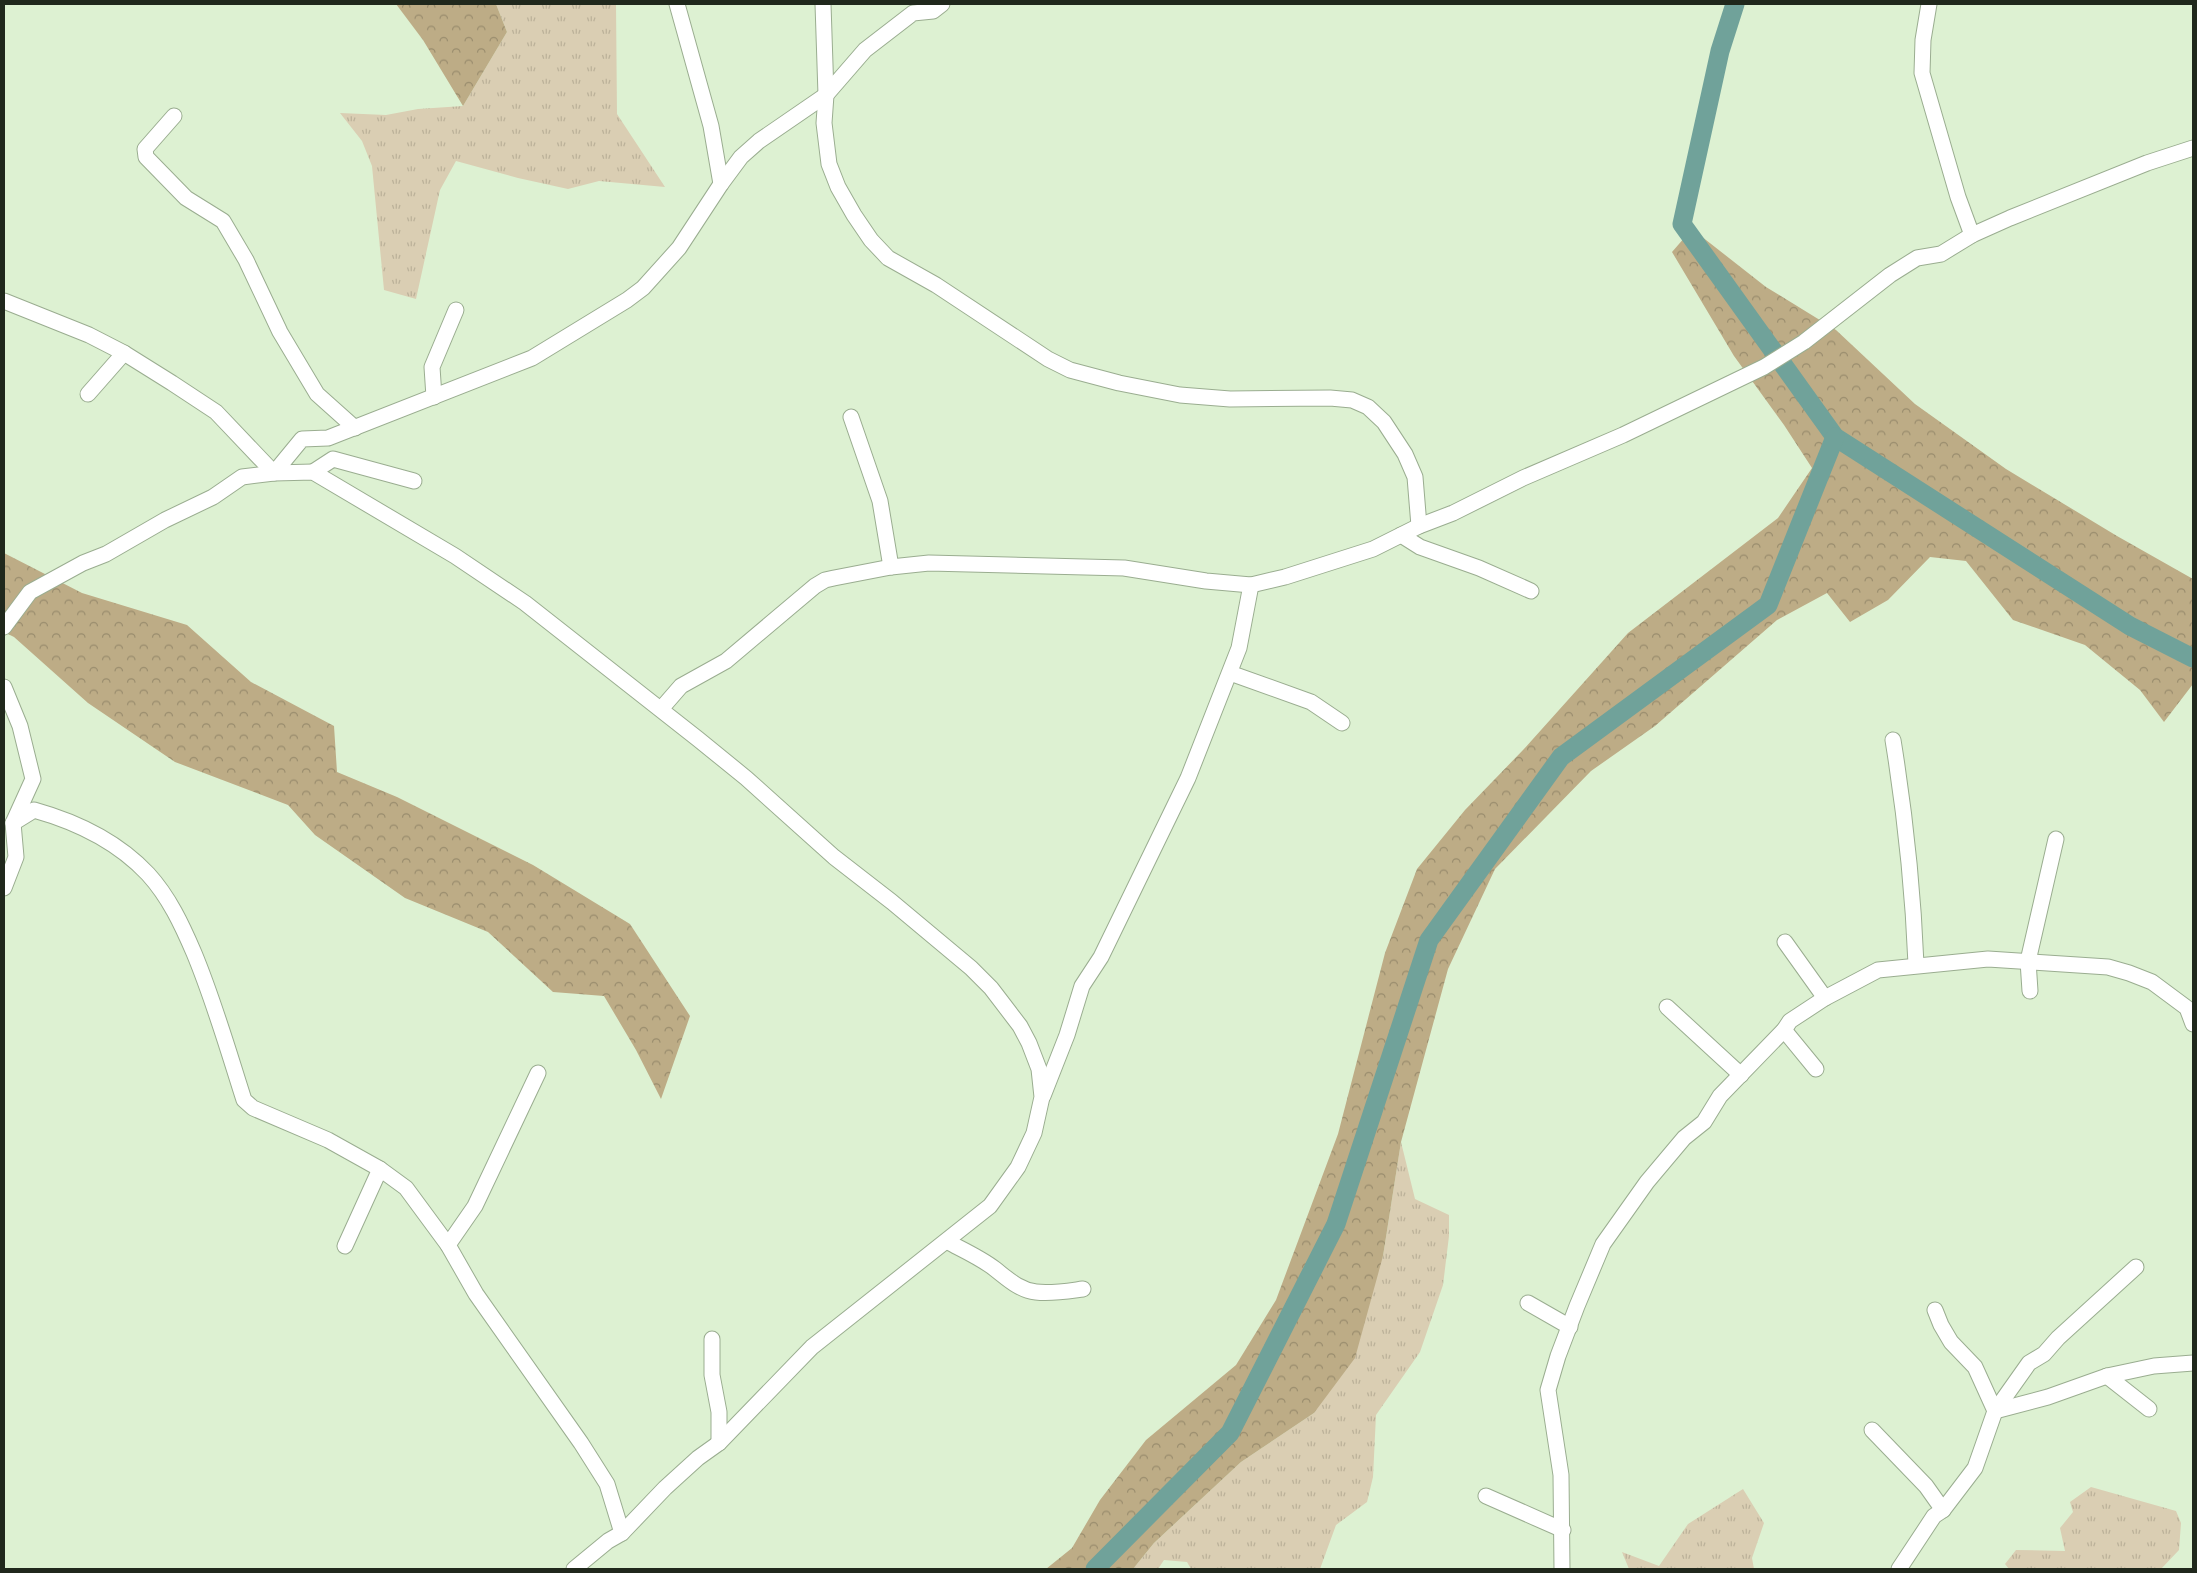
<svg xmlns="http://www.w3.org/2000/svg" width="2197" height="1573" viewBox="0 0 2197 1573" font-family="Montserrat,sans-serif">
<style>
.grass{fill:url(#grass-tufts)}
.forest{fill:url(#forest-crowns)}
.lines{fill:none;stroke-linecap:round;stroke-linejoin:round}
.river{stroke:#70a29a;stroke-width:19}
.minor-casing{stroke:#9aad90;stroke-width:17}
.minor{stroke:#fff;stroke-width:15}
</style>
<defs>
<pattern id="grass-tufts" width="24" height="20" patternUnits="userSpaceOnUse" patternTransform="scale(1.25)"><rect width="24" height="20" fill="#daceb3"/><path d="M3 7l-1-3M5 7V3M7 7l1-3M15 17l-1-3M17 17v-4M19 17l1-3" fill="none" stroke="#bbb199"/></pattern>
<pattern id="forest-crowns" width="20" height="18" patternUnits="userSpaceOnUse" patternTransform="scale(1.25)"><rect width="20" height="18" fill="#bdac86"/><path d="M2 6a3 3 0 1 1 6 0M12 15a3 3 0 1 1 6 0" fill="none" stroke="#998c6d"/></pattern>
</defs>
<rect width="100%" height="100%" fill="#ddf1d2"/>
<g class="grass">
<path d="M496,4H616L617,114L665,187L599,181L568,189L518,178L456,161L440,190L416,299L384,290L372,166L362,141L340,113L386,115L418,109L463,106L507,32Z"/>
<path d="M1401,1142L1415,1199L1449,1215V1236L1443,1285L1420,1352L1376,1415L1373,1477L1367,1502L1336,1525L1320,1569H1191L1187,1562L1164,1560L1158,1569H1133L1154,1543L1241,1462L1314,1413L1383,1256Z"/>
<path d="M2091,1487L2176,1511L2181,1523L2179,1550L2161,1569H2009L2005,1564L2016,1550L2065,1551L2060,1528L2073,1512L2070,1502Z"/>
<path d="M1743,1489L1764,1523L1752,1558L1754,1569H1629L1622,1552L1659,1566L1688,1524Z"/>
</g>
<g class="forest">
<path d="M396,4H496L507,32L463,106L423,40Z"/>
<path d="M1692,229L1766,287L1836,330L1915,404L2006,469L2117,536L2193,579V684L2164,722L2140,690L2085,645L2013,620L1966,561L1930,557L1888,600L1850,622L1827,593L1777,620L1655,726L1591,771L1495,869L1448,969L1401,1142L1383,1256L1355,1358L1314,1413L1241,1462L1154,1543L1133,1569H1046L1072,1548L1100,1500L1146,1440L1236,1365L1276,1300L1338,1134L1385,953L1417,869L1465,810L1523,750L1628,633L1778,518L1812,468L1784,425L1734,356L1672,252Z"/>
<path d="M4,553L82,593L187,625L251,682L334,726L337,772L397,797L533,865L630,924L690,1016L661,1099L636,1050L604,996L553,992L488,932L405,898L315,835L288,805L175,762L88,703L14,637L4,632Z"/>
</g>
<g class="lines">
<g class="river">
<path d="M1735,4L1720,51L1682,224L1835,437L2130,626L2193,658"/>
<path d="M1095,1569L1230,1433L1336,1224L1429,940L1561,757L1768,605L1835,437"/>
</g>
<g class="minor-casing">
<g id="minor">
<path d="M677,4L711,126L721,184"/>
<path d="M823,4L826,95L824,123L829,164L838,187L854,215L871,240L888,258L936,285L1048,359L1070,370L1119,383L1180,395L1230,399L1330,398L1352,400L1368,407L1384,422L1405,454L1415,477L1419,526"/>
<path d="M1929,4L1923,40L1922,73L1958,197L1972,235"/>
<path d="M174,116L145,149L146,157L186,198L223,221L246,260L280,332L317,394L355,428"/>
<path d="M4,301L89,335L124,353L172,383L216,412L274,473L313,472L455,556L525,603L698,739L746,778L834,857L892,902L971,968L991,988L1020,1026L1029,1043L1039,1069L1042,1097L1034,1133L1018,1167L990,1206L812,1347L719,1443L698,1458L665,1488L622,1533L608,1541L574,1569"/>
<path d="M88,394L124,353"/>
<path d="M434,397L432,367L456,310"/>
<path d="M851,417L880,501L891,567"/>
<path d="M313,472L333,459L414,481"/>
<path d="M1401,535L1420,547L1479,568L1531,591"/>
<path d="M4,627L30,592L83,563L106,554L165,520L213,497L242,477L274,473L302,439L328,438L532,358L627,300L643,288L679,248L721,184L741,157L759,141L826,95L865,50L913,13L933,11L942,4"/>
<path d="M1230,673L1311,702L1342,723"/>
<path d="M4,687L20,726L33,779L13,823L16,857L4,888"/>
<path d="M661,709L681,686L726,661L815,586L825,580L834,578L891,567L929,563L1124,568L1206,581L1251,585L1285,577L1373,549L1419,526L1453,513L1523,478L1623,435L1764,367L1804,342L1890,275L1917,258L1941,254L1972,235L2010,218L2147,163L2193,148"/>
<path d="M1893,740C1905,814 1913,890 1916,964"/>
<path d="M13,823L34,810C77,822 117,841 148,874C169,897 182,925 194,953C214,1001 228,1050 244,1100L253,1108L328,1140L380,1169L406,1188L448,1245L476,1294L581,1443L607,1484L622,1533"/>
<path d="M1785,942L1825,998"/>
<path d="M2030,991L2028,961L2056,839"/>
<path d="M1667,1007L1741,1075"/>
<path d="M1784,1030L1816,1069"/>
<path d="M1043,1096L1067,1035L1082,986L1101,957L1188,778L1239,648L1251,585"/>
<path d="M948,1242C963,1250 981,1258 995,1269C1008,1279 1019,1290 1036,1292C1051,1294 1068,1291 1083,1289"/>
<path d="M448,1245L475,1206L538,1073"/>
<path d="M345,1246L380,1169"/>
<path d="M1528,1303L1570,1327"/>
<path d="M1935,1310L1941,1325L1951,1342L1975,1367L1995,1411L2048,1397L2107,1376L2154,1366L2193,1363"/>
<path d="M712,1339V1375L719,1412V1443"/>
<path d="M2107,1376L2149,1409"/>
<path d="M1872,1430L1926,1486L1943,1510"/>
<path d="M1486,1496L1563,1530"/>
<path d="M1562,1569L1561,1475L1548,1390L1558,1356L1577,1306L1603,1244L1647,1182L1684,1138L1704,1122L1720,1096L1784,1030L1790,1021L1825,998L1878,970L1988,959L2108,967L2129,973L2152,982L2187,1008L2193,1024"/>
<path d="M1899,1569L1934,1516L1943,1510L1975,1468L1995,1411L2029,1363L2044,1354L2058,1338L2136,1267"/>
</g>
</g>
<use href="#minor" class="minor"/>
</g>
<rect width="2197" height="1573" fill="none" stroke="#20281c" stroke-width="10"/>
</svg>
